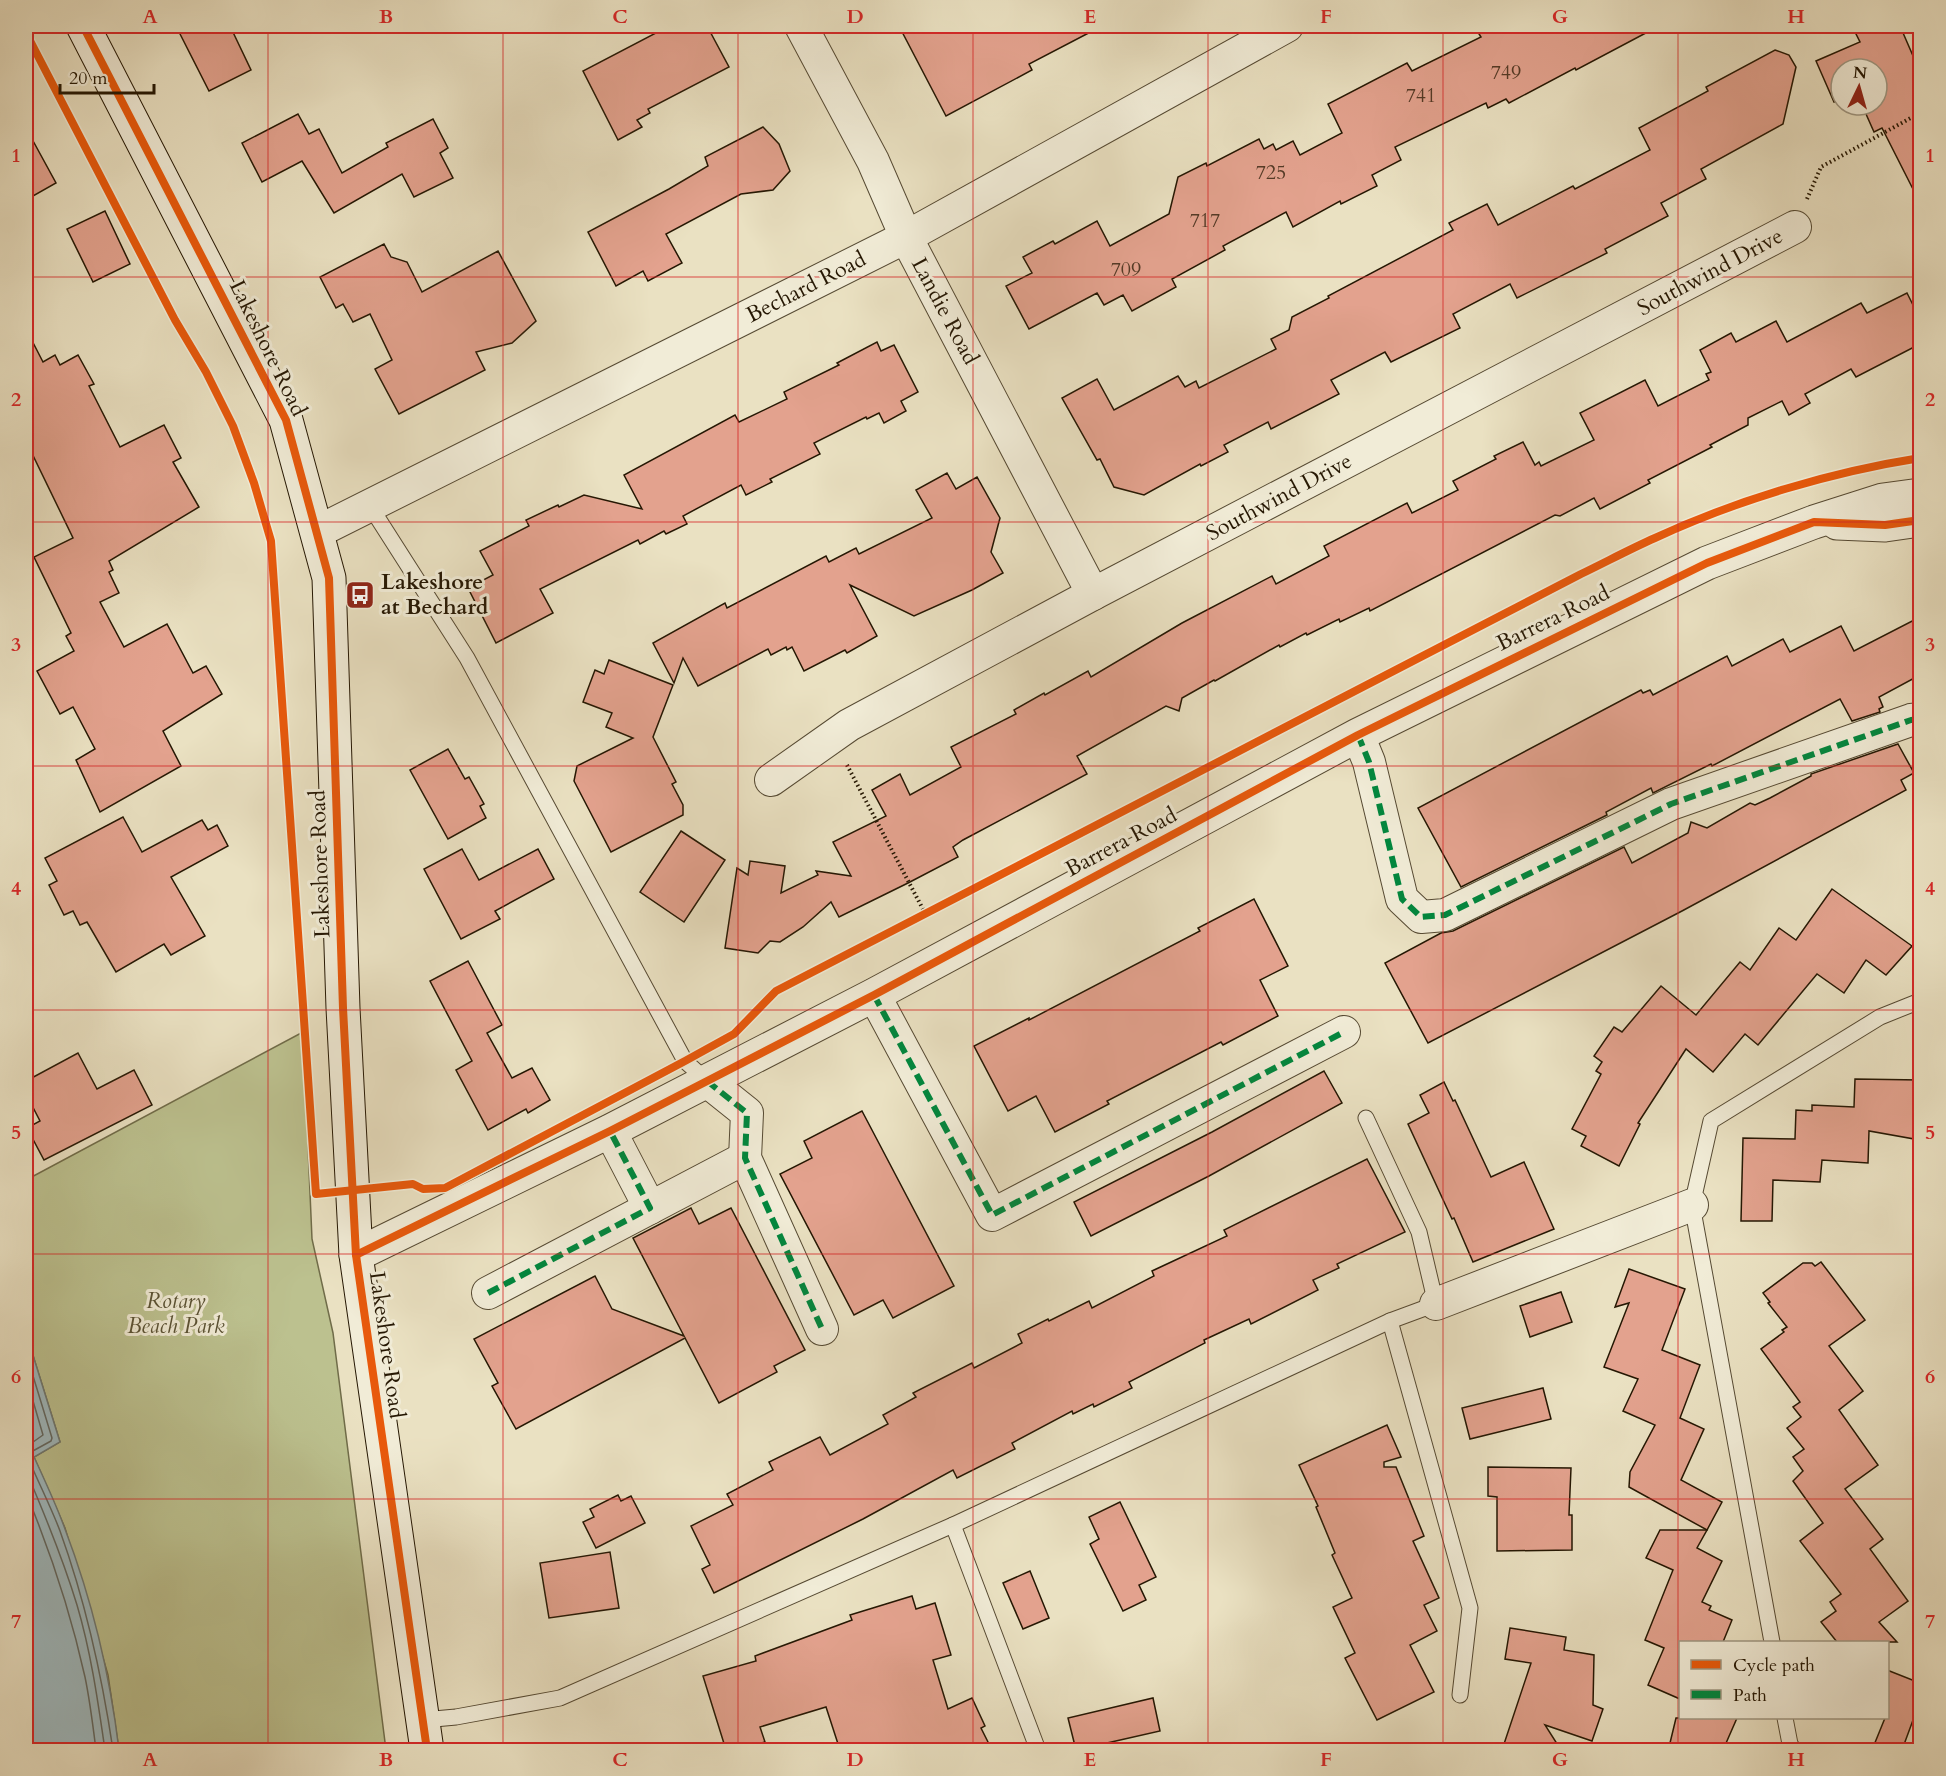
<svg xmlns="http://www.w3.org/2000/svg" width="1946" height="1776" viewBox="0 0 1946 1776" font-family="Cardo,serif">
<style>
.green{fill:#bcc18f;stroke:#706c49;stroke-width:1.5}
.water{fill:#9fbac0;stroke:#6e7974;stroke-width:1.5}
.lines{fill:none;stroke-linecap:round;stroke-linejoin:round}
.shore{stroke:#626862;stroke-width:1.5}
.building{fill:#e3a28e;stroke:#251703;stroke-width:1.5}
.service-casing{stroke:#564a33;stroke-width:17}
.minor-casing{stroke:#564a33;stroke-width:34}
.tertiary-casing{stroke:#564a33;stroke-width:35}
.secondary-casing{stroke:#251703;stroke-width:35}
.path{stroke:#251703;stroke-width:4;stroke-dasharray:1.5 3;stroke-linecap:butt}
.service{stroke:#f1ecd7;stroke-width:15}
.minor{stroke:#f1ecd7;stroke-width:32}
.tertiary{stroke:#f1ecd7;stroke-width:33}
.secondary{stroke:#f1ecd7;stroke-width:33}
.quiet{stroke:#00873e;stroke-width:6;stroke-dasharray:12 6;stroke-linecap:butt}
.cycleway-casing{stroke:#f1ecd7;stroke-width:11}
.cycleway{stroke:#e8590c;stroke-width:8}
.grid{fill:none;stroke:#d62828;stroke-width:1.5;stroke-opacity:0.55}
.labels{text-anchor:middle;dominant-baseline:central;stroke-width:6;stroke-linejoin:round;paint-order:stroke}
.number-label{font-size:20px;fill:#543a26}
.street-label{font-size:22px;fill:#251703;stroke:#f1ecd7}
.poi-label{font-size:22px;font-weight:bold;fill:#251703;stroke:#f1ecd7;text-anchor:start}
.park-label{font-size:22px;font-style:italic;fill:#5a5234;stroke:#f1ecd7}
.neatline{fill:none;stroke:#d62828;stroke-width:2}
.grid-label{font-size:20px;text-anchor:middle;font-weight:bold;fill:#d62828}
</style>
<rect width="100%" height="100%" fill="#eae1c2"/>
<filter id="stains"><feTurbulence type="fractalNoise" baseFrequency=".00333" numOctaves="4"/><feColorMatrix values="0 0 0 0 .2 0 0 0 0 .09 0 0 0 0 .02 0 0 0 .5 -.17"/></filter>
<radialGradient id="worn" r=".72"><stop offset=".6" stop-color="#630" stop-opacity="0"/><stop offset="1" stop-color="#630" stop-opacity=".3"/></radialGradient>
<path class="green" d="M303,1032L312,1239L333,1333L386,1750H119L108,1675L65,1528L34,1457L60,1442L26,1333V1180Z"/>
<path class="water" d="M26,1333L60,1442L34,1457C45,1481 56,1504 65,1529C92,1600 110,1675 119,1750H26Z"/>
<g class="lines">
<g class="shore">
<path d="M26,1353L52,1438L51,1441L31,1452L29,1460C39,1484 51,1507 60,1531C86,1603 102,1676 113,1750"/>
<path d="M26,1377L43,1435L26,1447"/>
<path d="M26,1471C45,1515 63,1559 77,1605C91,1652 98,1702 105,1750"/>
<path d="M26,1493C51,1553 71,1614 85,1677C90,1701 93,1726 96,1750"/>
</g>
</g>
<g class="building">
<path d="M176,26H230L251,70L209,91Z"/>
<path d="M652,26H707L729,67L648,109L650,113L637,120L642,127L618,140L583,71L656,33Z"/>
<path d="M899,26H1102L1029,64L1032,70L946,116Z"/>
<path d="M1474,26H1659L1576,70L1575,68L1509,103L1506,99L1488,108L1486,103L1395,147L1401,160L1372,175L1377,186L1341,204L1340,201L1293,227L1286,212L1223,246L1225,250L1172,279L1176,287L1132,311L1123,295L1104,305L1097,293L1029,329L1006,286L1032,273L1023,257L1053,241L1055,244L1097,221L1110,246L1169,214L1178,177L1206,163L1207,166L1259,139L1264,149L1273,144L1276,150L1293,141L1300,155L1342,133L1328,104L1407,63L1412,71L1481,37Z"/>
<path d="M1852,26H1900L1920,72V203L1882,128L1874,132L1862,105H1877V69H1841V99L1834,102L1816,61L1860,42Z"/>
<path d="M1775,50L1789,55L1796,67L1783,124L1701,169L1706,179L1661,203L1668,216L1605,249L1607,253L1517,298L1510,284L1453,314L1460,328L1391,362L1385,352L1331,380L1339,394L1271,429L1268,422L1224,445L1228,452L1201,466L1200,464L1144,495L1114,487L1100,459L1097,460L1062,398L1097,379L1114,410L1178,376L1185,387L1196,381L1199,388L1276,349L1271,339L1289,330L1292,317L1329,298L1328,296L1453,230L1449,223L1487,204L1498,225L1573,186L1575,189L1650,150L1639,128L1708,91L1706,87Z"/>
<path d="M298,114L309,134L319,129L342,173L388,147L386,143L433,119L448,148L440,153L453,178L414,197L402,174L334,213L302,161L262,182L242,143Z"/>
<path d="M763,127L779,144L790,171L773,190L741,194L666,234L682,263L648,281L643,271L616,286L588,232L669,189L708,166L705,157Z"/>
<path d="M26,128L56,183L26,200Z"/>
<path d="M105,211L130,264L93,282L67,229Z"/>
<path d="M384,244L391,257L407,262L422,292L498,251L536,321L512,343L476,352L485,370L399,414L375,369L392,360L370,314L353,322L343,304L336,308L320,277Z"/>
<path d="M1907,293L1920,319V344L1856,377L1851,369L1805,394L1810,403L1789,415L1782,401L1748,418V425L1710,445L1712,447L1648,480L1650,483L1600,509L1594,498L1560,516L1555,515L1370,611L1369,608L1340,622L1339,619L1307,635L1306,633L1280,647L1279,645L1215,681L1214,680L1182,698L1179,711L1166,706L1077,756L1087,774L963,840L953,847L958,857L908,883L839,917L831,902L803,927L780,942L770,941L758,953L725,948L737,868L748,875L750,861L785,866L781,893L818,875L816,871L851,876L833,842L886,816L872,790L900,774L910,795L961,767L951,747L1016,714L1014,710L1044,693L1045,695L1088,671L1091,677L1182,623L1272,576L1276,584L1329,556L1324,546L1407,503L1412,513L1458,490L1453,481L1496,459L1494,456L1523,442L1535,465L1539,462L1541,466L1594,440L1580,413L1645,380L1658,406L1709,380L1706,374L1711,372L1700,350L1731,333L1736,342L1776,321L1787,342L1861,303L1867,313Z"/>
<path d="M26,329L43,362L55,355L60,365L78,355L94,384L89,386L120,447L164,425L181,458L173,462L199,507L109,561L113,570L109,572L119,593L100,602L124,647L167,624L193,673L206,666L222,694L163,731L181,766L100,812L76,760L95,749L73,707L60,714L37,671L74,651L66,636L71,633L34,557L73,538L26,441Z"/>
<path d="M877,342L881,351L894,345L918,392L901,401L906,411L884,423L879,413L867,419L866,417L814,443L820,454L770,479L772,482L746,495L741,485L683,516L687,524L666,534L664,531L640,544L638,540L540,589L553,613L496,643L468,588L493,575L480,551L529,526L526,520L558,505L559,507L584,495L642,509L624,475L735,415L739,422L787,399L784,392L839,365L837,363Z"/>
<path d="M947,473L956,489L977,477L1000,518L991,552L1003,573L972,590L914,616L850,585L877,636L847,653L845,650L804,671L792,647L787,650L786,647L771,655L768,649L698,686L683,658L674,683L653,643L725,603L727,608L826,556L829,562L856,548L859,554L932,518L916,490Z"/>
<path d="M1920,617V675L1879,697L1883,707L1879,709L1880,712L1852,721L1840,699L1712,766L1711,764L1653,793L1651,788L1606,812L1607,815L1461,887L1418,808L1641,690L1643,693L1650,690L1653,695L1727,656L1732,666L1783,639L1790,652L1841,626L1854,651Z"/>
<path d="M609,660L673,685L653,737L676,782L672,784L683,805V815L611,852L574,781L577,766L633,738L606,727L612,713L583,702L595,670L604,674Z"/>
<path d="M1898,744L1914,773L1901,780L1906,790L1682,911L1428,1043L1385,963L1441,933L1453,931L1624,847L1632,863L1688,833L1691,822L1707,828L1750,803L1755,805L1770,798L1811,776V774Z"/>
<path d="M448,749L465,779L469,777L484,804L480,806L486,818L448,839L410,770Z"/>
<path d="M123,817L142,852L202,820L208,830L217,825L228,846L171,877L205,936L171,955L164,944L116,972L87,922L80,925L73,911L64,915L49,885L57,881L45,858Z"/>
<path d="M681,831L725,860L684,922L640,892Z"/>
<path d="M462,849L479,880L538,849L554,879L495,911L500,919L461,939L424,869Z"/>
<path d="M1832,889L1912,946L1886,975L1866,960L1844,993L1817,974L1758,1045L1745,1034L1713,1072L1686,1049L1638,1123L1640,1124L1619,1166L1581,1146L1586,1136L1572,1129L1601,1074L1596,1071L1602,1062L1594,1056L1614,1027L1622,1032L1661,986L1696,1015L1740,962L1750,970L1779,928L1796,940Z"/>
<path d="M1254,899L1288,966L1260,980L1278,1016L1223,1045L1221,1042L1107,1101L1109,1104L1055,1132L1036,1096L1008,1111L974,1046L1029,1018V1020L1200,931L1198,928Z"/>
<path d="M468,961L502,1025L487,1033L512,1078L532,1068L550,1100L528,1113L526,1109L488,1130L456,1070L472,1061L430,981Z"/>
<path d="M78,1053L97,1089L134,1070L152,1105L44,1160L27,1128L40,1121L26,1094V1081Z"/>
<path d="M1324,1071L1342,1103L1209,1176L1091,1236L1074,1202L1212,1132Z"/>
<path d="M1855,1079L1920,1080V1140L1869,1131L1868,1163L1822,1160L1820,1182L1773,1180L1772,1221H1741L1743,1138L1795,1139L1796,1110L1812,1111V1105L1854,1107Z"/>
<path d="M1444,1082L1453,1101L1455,1100L1491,1177L1524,1162L1554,1229L1473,1262L1454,1218L1452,1219L1408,1124L1429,1113L1420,1095Z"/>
<path d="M862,1111L954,1286L893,1318L883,1300L854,1315L780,1174L812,1158L804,1141Z"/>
<path d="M1367,1159L1405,1232L1337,1264L1339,1268L1313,1280L1318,1290L1251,1324L1249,1319L1204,1340L1205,1343L1129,1382L1132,1388L1094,1407L1093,1404L1073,1414L1072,1411L1012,1443L1015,1449L957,1478L953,1470L863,1519L714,1593L702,1569L710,1565L691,1526L733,1505L727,1494L773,1470L769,1462L820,1437L830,1455L888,1424L883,1415L916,1397L913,1393L972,1363L974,1368L1022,1343L1018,1334L1048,1319L1049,1321L1089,1301L1092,1308L1154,1276L1152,1271L1227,1236L1224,1230Z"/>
<path d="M691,1208L699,1224L731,1208L805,1350L774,1366L777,1372L719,1403L685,1338L516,1429L492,1386L498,1383L474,1339L595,1276L612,1309L684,1336L633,1238Z"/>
<path d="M1821,1262L1865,1320L1829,1346L1863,1391L1839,1410L1878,1465L1845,1489L1883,1539L1870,1549L1908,1601L1879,1622L1897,1642H1837L1821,1622L1836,1611L1830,1602L1841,1594L1800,1541L1823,1523L1793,1481L1803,1471L1793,1457L1804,1449L1787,1428L1801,1417L1793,1407L1800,1402L1761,1349L1784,1332L1782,1330L1787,1327L1768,1303L1770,1302L1763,1293L1803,1263H1812L1815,1266Z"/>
<path d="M1629,1269L1685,1289L1662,1350L1700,1365L1680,1418L1704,1429L1681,1480L1722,1502L1707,1530L1629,1487L1630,1472L1655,1425L1623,1411L1638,1379L1604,1367L1629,1303L1615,1307Z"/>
<path d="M1561,1292L1572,1322L1530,1337L1520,1306Z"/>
<path d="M1543,1388L1551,1419L1470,1439L1462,1408Z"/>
<path d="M1387,1425L1401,1457L1384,1462V1467H1396L1424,1536L1413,1541L1439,1598L1424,1605L1437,1631L1410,1645L1434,1692L1377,1720L1345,1658L1355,1653L1333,1607L1352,1598L1332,1555L1335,1553L1316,1507L1318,1506L1299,1465Z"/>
<path d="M1488,1467L1571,1468L1569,1515H1572V1550L1497,1551V1497L1488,1496Z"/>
<path d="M618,1495L621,1501L631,1496L645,1523L596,1548L583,1522L594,1517L590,1509Z"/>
<path d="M1120,1502L1156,1577L1139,1585L1146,1600L1123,1611L1090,1544L1099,1539L1089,1517Z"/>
<path d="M1660,1530H1707L1697,1548L1722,1561L1702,1602L1711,1606L1709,1610L1732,1620L1723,1642H1680V1699L1648,1685L1664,1648L1645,1640L1673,1570L1646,1558Z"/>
<path d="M610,1552L619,1608L549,1618L540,1563Z"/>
<path d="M1030,1571L1049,1618L1023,1629L1003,1583Z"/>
<path d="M912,1596L916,1609L935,1603L951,1655L933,1660L948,1709L972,1698L985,1726L981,1728L992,1750H840L826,1707L760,1727L765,1742L735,1750H726L703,1676L756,1661L755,1656L852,1620L850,1615Z"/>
<path d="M1510,1628L1566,1637L1564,1650L1594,1655L1593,1705L1603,1709L1592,1741L1545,1725L1561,1750H1502L1531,1663L1505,1659Z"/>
<path d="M1887,1670L1920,1683V1701L1902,1750H1872L1885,1718H1887Z"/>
<path d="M1153,1698L1160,1731L1076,1750L1068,1718Z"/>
<path d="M1676,1718H1737L1723,1750H1680L1681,1746L1670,1743Z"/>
</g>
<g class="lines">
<g class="service-casing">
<g id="service">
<path d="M370,506L467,658L685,1061L707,1081"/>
<path d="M1390,1321L1470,1608L1460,1695"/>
<path d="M953,1525L1038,1750"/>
<path d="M1772,1642L1692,1205L1711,1121L1880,1017L1920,1001"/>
<path d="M1785,1718L1790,1744L1794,1750"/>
<path d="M423,1720L456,1717L560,1698L953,1525L1390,1321L1436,1304L1419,1232L1366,1118"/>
</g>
</g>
<g class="minor-casing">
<g id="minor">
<path d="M801,26L873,161L906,237L1093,594"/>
<path d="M317,532L906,237L1287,26"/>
<path d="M1358,735L1369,762L1402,899L1421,917L1445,915L1671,804L1911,720L1920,719"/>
<path d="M771,780L849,725L1093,594L1795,227"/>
<path d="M874,995L992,1215L1344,1032"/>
<path d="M707,1081L747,1113L745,1158L822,1329"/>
<path d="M610,1131L650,1208"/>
<path d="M488,1293L745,1158"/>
<path d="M1436,1304L1692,1205"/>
</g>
</g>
<g class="tertiary-casing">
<g id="tertiary">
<path d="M1837,523L1885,525L1920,520"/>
<path d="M356,1255L610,1131L874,995L1358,735L1707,563L1814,522L1883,500L1920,495"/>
</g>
</g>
<g class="secondary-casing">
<path id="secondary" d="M83,26L286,420L329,578L343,1008L356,1255L427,1750"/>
</g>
<g class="path">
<path d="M1807,199L1821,167L1920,113"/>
<path d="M847,765L925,913"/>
</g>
<use href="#service" class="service"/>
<use href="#minor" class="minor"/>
<use href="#tertiary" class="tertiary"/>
<use href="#secondary" class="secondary"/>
<g class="quiet">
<path d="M1358,735L1369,762L1402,899L1421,917L1445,915L1671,804L1911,720L1920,719"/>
<path d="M874,995L992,1215L1344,1032"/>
<path d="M707,1081L747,1113L745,1158L822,1329"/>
<path d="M488,1293L650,1208L610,1131"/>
</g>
<g class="cycleway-casing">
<g id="cycleway">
<path d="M83,26L286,420L329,578L343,1008L356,1255L427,1750"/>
<path d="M26,33L175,320L206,372L233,426L254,483L271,541L316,1194L413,1184L423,1189L445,1188L685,1061L734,1034L776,991L1581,574C1606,562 1630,549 1655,538C1737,500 1831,472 1920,458"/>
<path d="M356,1255L610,1131L874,995L1358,735L1707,563L1814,522L1885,525L1920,520"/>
</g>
</g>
<use href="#cycleway" class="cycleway"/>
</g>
<path class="grid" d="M268,26V1750M503,26V1750M738,26V1750M973,26V1750M1208,26V1750M1443,26V1750M1678,26V1750M26,277H1920M26,522H1920M26,766H1920M26,1010H1920M26,1254H1920M26,1499H1920"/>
<defs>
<g id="bus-square" transform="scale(1.5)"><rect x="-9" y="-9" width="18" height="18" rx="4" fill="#8f2418" stroke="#f1ecd7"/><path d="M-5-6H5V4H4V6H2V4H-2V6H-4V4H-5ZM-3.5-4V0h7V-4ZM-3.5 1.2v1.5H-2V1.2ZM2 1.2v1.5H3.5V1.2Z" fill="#fff"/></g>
</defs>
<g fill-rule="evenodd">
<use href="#bus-square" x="360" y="595"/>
</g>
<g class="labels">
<g class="number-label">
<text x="1506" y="72">749</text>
<text x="1421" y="95">741</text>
<text x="1271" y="172">725</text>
<text x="1205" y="220">717</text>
<text x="1126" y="269">709</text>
</g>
<g class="street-label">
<text transform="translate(1710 272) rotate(-28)">Southwind Drive</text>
<text transform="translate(806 287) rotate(-27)">Bechard Road</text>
<text transform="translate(945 311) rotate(62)">Landie Road</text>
<text transform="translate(268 348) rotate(64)">Lakeshore Road</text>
<text transform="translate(1279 497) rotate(-28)">Southwind Drive</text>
<text transform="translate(1553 618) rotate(-26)">Barrera Road</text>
<text transform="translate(1121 842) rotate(-28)">Barrera Road</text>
<text transform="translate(320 864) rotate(-92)">Lakeshore Road</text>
<text transform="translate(387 1345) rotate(82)">Lakeshore Road</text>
</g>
<g class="poi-label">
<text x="381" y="582">Lakeshore<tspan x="381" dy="25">at Bechard</tspan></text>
</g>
<g class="park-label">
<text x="176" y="1301">Rotary<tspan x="176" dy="25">Beach Park</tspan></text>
</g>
</g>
<rect width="1946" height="1776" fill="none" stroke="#eae1c2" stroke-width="66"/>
<rect x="1679" y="1641" width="210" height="78" fill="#f1ecd7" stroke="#9f9782" stroke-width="1.5"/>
<rect x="1691" y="1660" width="30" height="9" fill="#e8590c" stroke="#9f9782" stroke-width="1.5"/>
<text x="1733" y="1671" font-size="18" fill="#251703">Cycle path</text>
<rect x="1691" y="1690" width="30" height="9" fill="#00873e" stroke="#9f9782" stroke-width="1.5"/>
<text x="1733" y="1701" font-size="18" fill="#251703">Path</text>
<g transform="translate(1859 87) rotate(5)"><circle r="28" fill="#f1ecd7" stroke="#9f9782" stroke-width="1.5"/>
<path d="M0-4.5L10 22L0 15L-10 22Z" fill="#8f2418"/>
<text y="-9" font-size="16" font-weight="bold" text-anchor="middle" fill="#251703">N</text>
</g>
<path d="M60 84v9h94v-9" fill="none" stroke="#251703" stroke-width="3"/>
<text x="69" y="84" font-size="18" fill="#251703" stroke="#f1ecd7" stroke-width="4.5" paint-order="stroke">20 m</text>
<rect x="33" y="33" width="1880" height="1710" class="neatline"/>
<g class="grid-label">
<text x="150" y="23">A</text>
<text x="386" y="23">B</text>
<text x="620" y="23">C</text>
<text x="855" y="23">D</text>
<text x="1090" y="23">E</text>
<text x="1326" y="23">F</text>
<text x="1560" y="23">G</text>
<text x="1796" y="23">H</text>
<text x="16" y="162">1</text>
<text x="1930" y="162">1</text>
<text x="16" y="406">2</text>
<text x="1930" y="406">2</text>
<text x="16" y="651">3</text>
<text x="1930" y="651">3</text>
<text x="16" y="895">4</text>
<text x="1930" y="895">4</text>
<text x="16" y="1139">5</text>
<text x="1930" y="1139">5</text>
<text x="16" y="1383">6</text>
<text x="1930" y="1383">6</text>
<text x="16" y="1628">7</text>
<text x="1930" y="1628">7</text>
<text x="150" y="1766">A</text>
<text x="386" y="1766">B</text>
<text x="620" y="1766">C</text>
<text x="855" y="1766">D</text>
<text x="1090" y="1766">E</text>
<text x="1326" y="1766">F</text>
<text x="1560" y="1766">G</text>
<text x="1796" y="1766">H</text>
</g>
<rect width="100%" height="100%" filter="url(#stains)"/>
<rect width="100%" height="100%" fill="url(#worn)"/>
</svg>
